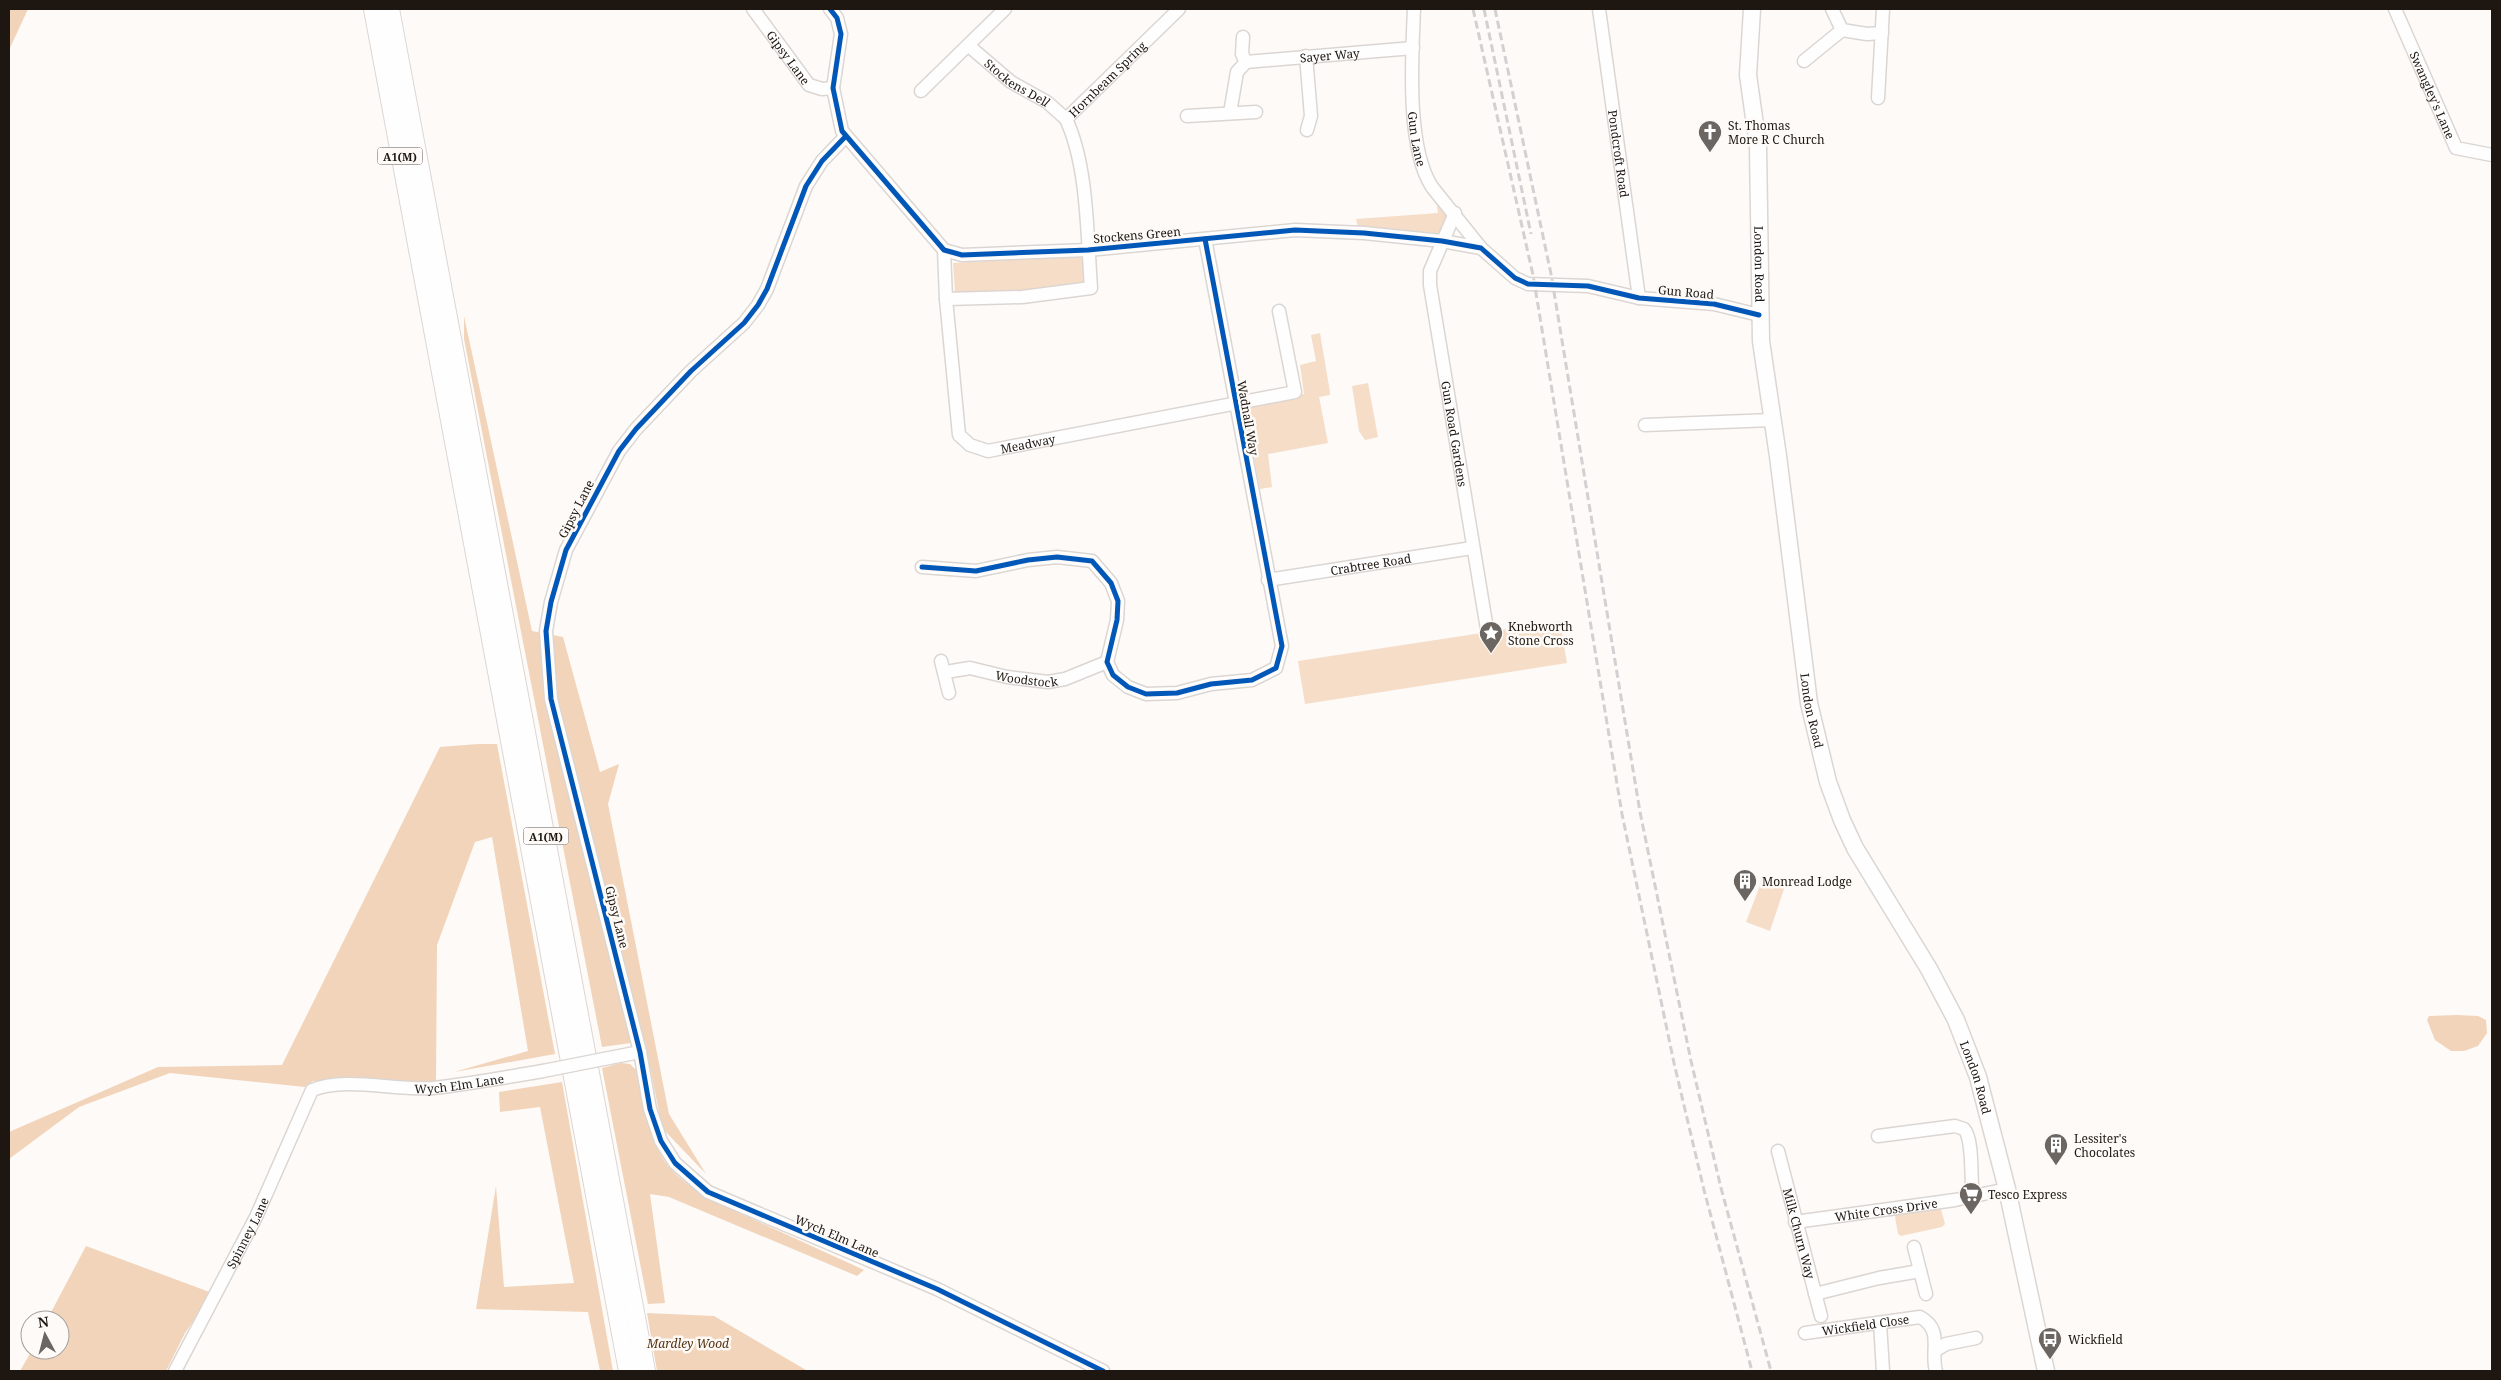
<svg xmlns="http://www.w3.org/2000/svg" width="2501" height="1380" viewBox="0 0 2501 1380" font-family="'Noto Serif',serif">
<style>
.green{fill:#f6ddc8}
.forest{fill:#f2d4ba}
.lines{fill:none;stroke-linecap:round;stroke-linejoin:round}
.minor-casing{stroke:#dcd6d2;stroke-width:15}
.major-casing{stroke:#dcd6d2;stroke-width:19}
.highway-casing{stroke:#dcd6d2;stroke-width:20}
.minor{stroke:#fffefe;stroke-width:12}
.major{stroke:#fffefe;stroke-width:16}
.highway{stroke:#fffefe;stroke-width:18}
.rail{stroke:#d2d0d0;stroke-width:3;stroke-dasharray:8 4;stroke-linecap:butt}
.minor-bridge-casing{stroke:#dcd6d2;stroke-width:15;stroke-linecap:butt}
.minor-bridge{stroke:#fffefe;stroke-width:12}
.cycleway-casing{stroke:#fefaf7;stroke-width:8}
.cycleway{stroke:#0057b8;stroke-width:5}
.labels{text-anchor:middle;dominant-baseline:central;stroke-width:5;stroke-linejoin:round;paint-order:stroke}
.shield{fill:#fefaf7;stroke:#615b56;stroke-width:1}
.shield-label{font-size:11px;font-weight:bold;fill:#1e1711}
.street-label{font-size:12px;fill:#1e1711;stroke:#fefaf7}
.poi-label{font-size:12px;fill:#1e1711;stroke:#fefaf7;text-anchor:start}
.park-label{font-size:12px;font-style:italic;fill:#563310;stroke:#fefaf7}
</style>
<rect width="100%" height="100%" fill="#fdfaf8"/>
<g class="green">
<path d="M1436,198L1448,215L1441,231L1437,233L1358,228L1356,219L1438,213Z"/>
<path d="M1084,255L1086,284L1018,293H955L953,263Z"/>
<path d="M1320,333L1330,392V395L1319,397L1328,443L1268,454L1272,487L1260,489L1245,410L1252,403L1304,394L1300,365L1316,361L1311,335Z"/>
<path d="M1368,383L1378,437L1365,440L1359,431L1352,386Z"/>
<path d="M1560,621L1567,663L1305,704L1298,661Z"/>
<path d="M1764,875L1769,876L1766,883L1770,888L1778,887L1781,882L1786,883L1770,931L1746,922Z"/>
<path d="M1938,1208L1941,1209L1945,1224L1942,1227L1901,1236L1898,1234L1895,1217L1897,1214Z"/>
</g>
<g class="forest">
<path d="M9,9H28L9,50Z"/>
<path d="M464,316L532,631L563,637L600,772L619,764L608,804L669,1114L706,1174L662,1128L645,1041L602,1047L464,339Z"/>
<path d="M478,744H497L555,1054L454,1072L528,1051L492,837L475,842L437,945L436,1081H313L305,1087L170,1073L79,1107L9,1159V1132L158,1067L282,1065L440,747Z"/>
<path d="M2457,1015L2478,1016L2486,1020L2487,1033L2478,1046L2464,1051H2451L2435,1040L2427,1020L2429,1016Z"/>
<path d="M621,1063L630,1064L636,1070C643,1103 648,1138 668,1166C679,1180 697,1190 711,1200L864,1270L857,1276L669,1197L650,1194L665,1303L648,1304L602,1068Z"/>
<path d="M562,1082L613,1371H600L588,1312L476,1309L496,1186L504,1287L574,1283L540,1107L500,1112L499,1092Z"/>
<path d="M86,1246L212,1293L185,1333L166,1371H20L32,1350H60V1320H47Z"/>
<path d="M647,1313L714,1316L806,1370L657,1371Z"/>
</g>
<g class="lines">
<g class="minor-casing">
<g id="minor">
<path id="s1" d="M753,9L809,85L822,89L833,88"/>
<path d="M830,9L837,18L841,34L833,88L842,131L944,250L962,255L1088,250L1295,230L1364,233L1442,241L1481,248L1515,278L1528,284L1588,286L1639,298L1714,304L1759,315"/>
<path id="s2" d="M1414,9C1412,57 1406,147 1432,187L1481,248"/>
<path id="s3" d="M1599,9L1639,298"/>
<path d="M1832,9L1842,30L1867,34L1882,33"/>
<path id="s4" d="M2395,9L2456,148L2492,155"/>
<path id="s5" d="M969,46L1011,82L1047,102L1066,119"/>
<path d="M1306,56L1311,116L1307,130"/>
<path d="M1804,61L1842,30"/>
<path id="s6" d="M1246,62L1413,48"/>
<path d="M921,91L1005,9"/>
<path d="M1878,98L1883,9"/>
<path d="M1230,113L1237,72L1246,62L1242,54L1243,37"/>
<path d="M1187,116L1256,112"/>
<path d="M846,136L822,161L806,186L767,289L758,305L744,323L691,371L636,429L619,451L566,550L551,602L546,631L551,699L640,1052L650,1109L661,1141L675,1163L708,1192L937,1289L1103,1371"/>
<path id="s7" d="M1455,213L1430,271V285L1487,629"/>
<path id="s8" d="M944,250L946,299L959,435L970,445L988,451L1295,392L1279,311"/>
<path id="s9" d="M946,299L1022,297L1091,288C1087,235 1088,166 1066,119L1179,9"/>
<path d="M1645,425L1772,420"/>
<path d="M922,567L976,571L1028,560L1057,557L1092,561L1111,583L1118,601L1117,620L1107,662L1113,675L1128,687L1146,694L1177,693L1211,684L1252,680L1276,668L1282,646L1205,239"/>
<path id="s10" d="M1268,580L1472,548"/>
<path d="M941,661L949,693"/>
<path id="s11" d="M946,672L970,668L1007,677L1048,682L1065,679L1107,662"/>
<path d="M614,1057L640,1052"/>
<path d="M1878,1136L1955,1126L1964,1129C1974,1140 1970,1180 1973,1196"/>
<path id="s12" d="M1778,1151L1821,1316"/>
<path id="s13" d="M1795,1222L1955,1200L2007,1189"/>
<path d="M1914,1247L1926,1294"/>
<path d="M1815,1294L1879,1278L1920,1271"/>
<path d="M1880,1323L1883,1371"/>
<path id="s14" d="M1805,1333L1920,1317C1944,1330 1930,1351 1936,1371"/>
<path d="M1936,1350L1946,1344L1976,1338"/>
<path id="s15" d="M175,1371L256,1217L312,1090C346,1076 396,1091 433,1088C470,1084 507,1077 543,1071"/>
</g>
</g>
<g class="major-casing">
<g id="major">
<path id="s16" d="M1752,9L1748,75L1758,146L1761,341L1778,456L1809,703L1828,782L1842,820L1855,848L1929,969L1956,1020L1978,1077L2007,1189L2046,1371"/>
</g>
</g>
<g class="highway-casing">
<g id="highway">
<path d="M373,9L628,1371"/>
<path d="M390,9L646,1371"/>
</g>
</g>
<use href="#minor" class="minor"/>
<use href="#major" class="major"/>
<use href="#highway" class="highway"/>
<g class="rail">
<path d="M1473,9L1533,275L1622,814L1674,1063L1704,1190L1752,1371"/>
<path d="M1484,9L1531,234"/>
<path d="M1495,9L1551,274L1640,812L1691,1061L1721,1188L1771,1371"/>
</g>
<g class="minor-bridge-casing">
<path id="minor-bridge" d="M543,1071L614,1057"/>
</g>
<use href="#minor-bridge" class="minor-bridge"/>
<g class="cycleway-casing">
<g id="cycleway">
<path d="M830,9L837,18L841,34L833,88L842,131L944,250L962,255L1088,250L1295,230L1364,233L1442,241L1481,248L1515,278L1528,284L1588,286L1639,298L1714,304L1759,315"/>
<path d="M846,136L822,161L806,186L767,289L758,305L744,323L691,371L636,429L619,451L566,550L551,602L546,631L551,699L640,1052L650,1109L661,1141L675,1163L708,1192L937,1289L1103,1371"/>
<path d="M922,567L976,571L1028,560L1057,557L1092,561L1111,583L1118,601L1117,620L1107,662L1113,675L1128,687L1146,694L1177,693L1211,684L1252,680L1276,668L1282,646L1205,239"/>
</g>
</g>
<use href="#cycleway" class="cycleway"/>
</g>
<defs>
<g id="church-pin" transform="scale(1.25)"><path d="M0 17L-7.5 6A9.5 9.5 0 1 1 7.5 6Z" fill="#6c6662" stroke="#fefaf7"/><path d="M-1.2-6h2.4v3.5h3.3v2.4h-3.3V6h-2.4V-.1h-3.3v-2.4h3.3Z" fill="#fff"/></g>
<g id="sight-pin" transform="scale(1.25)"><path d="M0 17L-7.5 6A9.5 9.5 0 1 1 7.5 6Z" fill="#6c6662" stroke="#fefaf7"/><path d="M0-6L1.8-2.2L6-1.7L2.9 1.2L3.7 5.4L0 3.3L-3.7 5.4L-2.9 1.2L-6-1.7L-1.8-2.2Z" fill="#fff"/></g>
<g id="building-pin" transform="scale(1.25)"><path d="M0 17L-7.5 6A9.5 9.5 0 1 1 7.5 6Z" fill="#6c6662" stroke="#fefaf7"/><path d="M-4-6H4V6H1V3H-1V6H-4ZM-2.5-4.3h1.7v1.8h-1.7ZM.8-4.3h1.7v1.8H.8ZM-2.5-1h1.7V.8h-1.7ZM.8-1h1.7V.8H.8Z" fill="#fff"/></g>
<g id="supermarket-pin" transform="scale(1.25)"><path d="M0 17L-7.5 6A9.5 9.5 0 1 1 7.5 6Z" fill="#6c6662" stroke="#fefaf7"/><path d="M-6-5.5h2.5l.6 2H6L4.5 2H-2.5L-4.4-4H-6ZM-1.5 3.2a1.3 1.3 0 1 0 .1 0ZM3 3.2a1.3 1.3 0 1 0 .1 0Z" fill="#fff"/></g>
<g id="bus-pin" transform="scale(1.25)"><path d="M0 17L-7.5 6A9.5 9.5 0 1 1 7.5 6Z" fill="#6c6662" stroke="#fefaf7"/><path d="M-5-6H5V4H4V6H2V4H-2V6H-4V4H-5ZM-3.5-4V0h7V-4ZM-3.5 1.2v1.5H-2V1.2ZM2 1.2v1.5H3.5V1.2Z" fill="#fff"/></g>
</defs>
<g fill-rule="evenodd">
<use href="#church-pin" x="1710" y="132"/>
<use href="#sight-pin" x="1491" y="633"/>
<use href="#building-pin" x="1745" y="881"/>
<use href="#building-pin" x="2056" y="1145"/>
<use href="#supermarket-pin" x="1971" y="1194"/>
<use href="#bus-pin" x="2050" y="1339"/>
</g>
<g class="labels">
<g class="shield">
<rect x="377.5" y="147.5" width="45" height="17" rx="4"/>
<rect x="523.5" y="827.5" width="45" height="17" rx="4"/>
</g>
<g class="shield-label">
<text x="400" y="156">A1(M)</text>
<text x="546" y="836">A1(M)</text>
</g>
<g class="street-label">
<text stroke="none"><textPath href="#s6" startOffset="84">Sayer Way</textPath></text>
<text stroke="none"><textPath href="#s1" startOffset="60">Gipsy Lane</textPath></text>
<text stroke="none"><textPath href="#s9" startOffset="375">Hornbeam Spring</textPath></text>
<text stroke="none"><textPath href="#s5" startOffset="61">Stockens Dell</textPath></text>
<text stroke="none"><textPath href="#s4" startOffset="94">Swangley's Lane</textPath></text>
<text stroke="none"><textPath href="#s2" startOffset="130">Gun Lane</textPath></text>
<text stroke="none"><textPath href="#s3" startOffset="146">Pondcroft Road</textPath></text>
<text transform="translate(1137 235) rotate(-5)">Stockens Green</text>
<text stroke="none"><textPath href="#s16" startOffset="256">London Road</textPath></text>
<text transform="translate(1686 292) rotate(5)">Gun Road</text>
<text transform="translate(1248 418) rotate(80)">Wadnall Way</text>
<text stroke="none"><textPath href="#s7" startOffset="228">Gun Road Gardens</textPath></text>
<text stroke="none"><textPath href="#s8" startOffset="260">Meadway</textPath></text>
<text transform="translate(576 509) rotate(-63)">Gipsy Lane</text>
<text stroke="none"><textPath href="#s10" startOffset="104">Crabtree Road</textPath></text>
<text stroke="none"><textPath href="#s11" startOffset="82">Woodstock</textPath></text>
<text stroke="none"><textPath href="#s16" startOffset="706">London Road</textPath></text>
<text transform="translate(617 917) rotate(76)">Gipsy Lane</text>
<text stroke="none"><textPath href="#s16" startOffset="1111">London Road</textPath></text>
<text stroke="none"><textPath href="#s15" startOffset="461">Wych Elm Lane</textPath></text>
<text stroke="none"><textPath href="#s13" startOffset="92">White Cross Drive</textPath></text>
<text stroke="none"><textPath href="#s15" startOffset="156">Spinney Lane</textPath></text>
<text stroke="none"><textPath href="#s12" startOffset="85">Milk Churn Way</textPath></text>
<text transform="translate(837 1236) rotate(23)">Wych Elm Lane</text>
<text stroke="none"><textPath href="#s14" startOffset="61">Wickfield Close</textPath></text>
</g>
<g class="poi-label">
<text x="1728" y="125">St. Thomas<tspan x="1728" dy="14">More R C Church</tspan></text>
<text x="1508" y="626">Knebworth<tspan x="1508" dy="14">Stone Cross</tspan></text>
<text x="1762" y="881">Monread Lodge</text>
<text x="2074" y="1138">Lessiter's<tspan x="2074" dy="14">Chocolates</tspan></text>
<text x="1988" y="1194">Tesco Express</text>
<text x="2068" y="1339">Wickfield</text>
</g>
<g class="park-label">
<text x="688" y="1343">Mardley Wood</text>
</g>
</g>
<rect width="2501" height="1380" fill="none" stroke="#1e1711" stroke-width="20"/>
<g transform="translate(45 1335) rotate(353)"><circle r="24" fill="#fefaf7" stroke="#a49f9b"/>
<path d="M0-4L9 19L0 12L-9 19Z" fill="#6c6662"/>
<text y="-8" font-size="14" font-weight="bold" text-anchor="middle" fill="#1e1711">N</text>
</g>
</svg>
